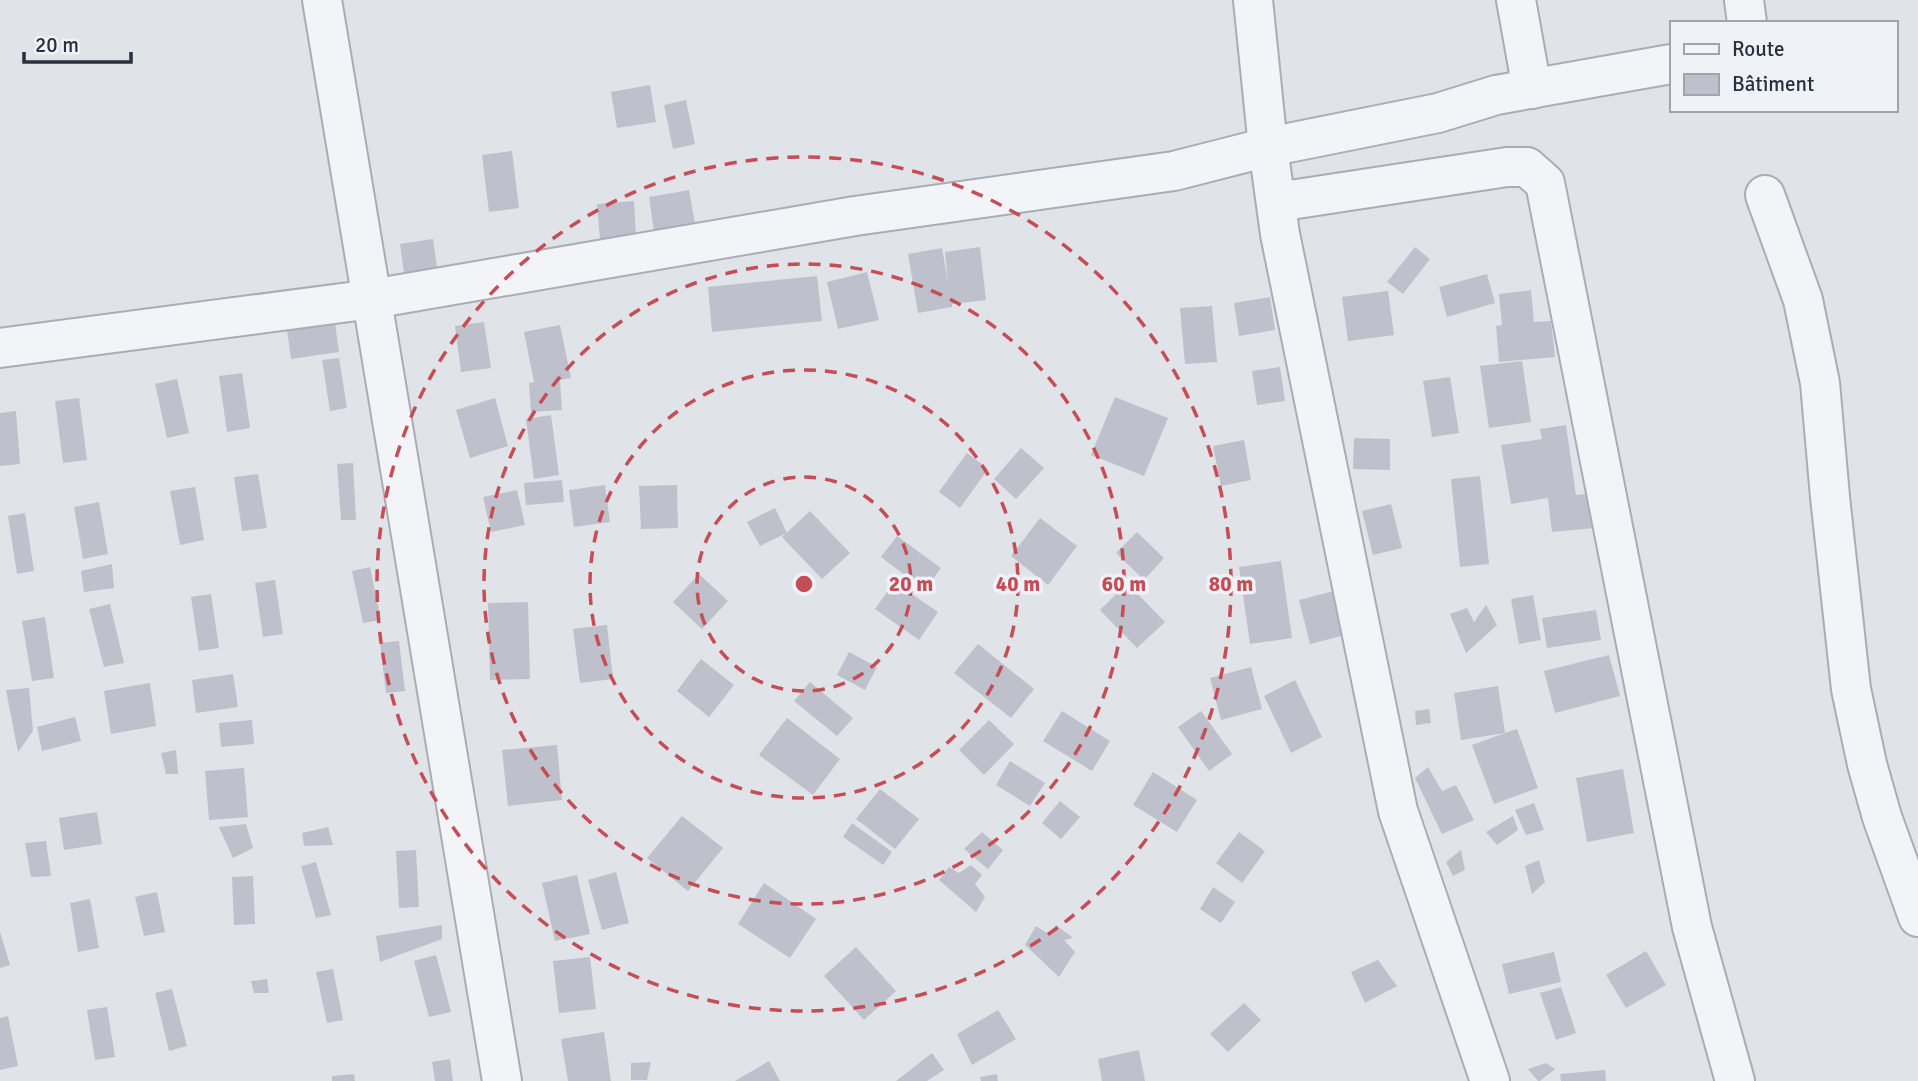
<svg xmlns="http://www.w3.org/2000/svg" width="1918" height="1081" viewBox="0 0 1918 1081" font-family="Signika,sans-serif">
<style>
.building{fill:#bec1cb}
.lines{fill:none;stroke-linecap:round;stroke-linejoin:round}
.minor-casing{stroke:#a9adb5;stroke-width:42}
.minor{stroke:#f2f4f7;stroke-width:38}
.ring{fill:none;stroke:#c64c55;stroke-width:3.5;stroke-dasharray:12 9}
.centre{fill:#c64c55;stroke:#eff2f6;stroke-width:3.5}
.ring-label{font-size:21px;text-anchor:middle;font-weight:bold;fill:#c64c55;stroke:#eff2f6;stroke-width:7;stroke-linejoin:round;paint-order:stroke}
</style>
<rect width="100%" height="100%" fill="#e0e3e8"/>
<g class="building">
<path d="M650,85L656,122L617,128L611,92Z"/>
<path d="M686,100L695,144L673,149L664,105Z"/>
<path d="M512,151L519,208L489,212L482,155Z"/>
<path d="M689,190L695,224L654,231L649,197Z"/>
<path d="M634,201L636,237L600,239L597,204Z"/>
<path d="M433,239L438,274L405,280L400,244Z"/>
<path d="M980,247L986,300L952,304V307L918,313L908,254L942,248L948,282L945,252Z"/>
<path d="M1415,247L1430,259L1403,294L1387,282Z"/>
<path d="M867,272L879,320L838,329L827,282Z"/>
<path d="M1487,274L1495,303L1447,317L1439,287Z"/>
<path d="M817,276L822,321L712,332L708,287Z"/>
<path d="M1531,290L1534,322L1551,321L1555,357L1499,362L1496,326L1502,325L1499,294Z"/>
<path d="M1388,291L1394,335L1348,341L1342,297Z"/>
<path d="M1270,297L1275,330L1239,336L1234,303Z"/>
<path d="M1212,306L1217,362L1185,364L1180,308Z"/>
<path d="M484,322L491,368L461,372L455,326Z"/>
<path d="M335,323L339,352L291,359L287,330Z"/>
<path d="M560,325L571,378L560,380L562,410L531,412L529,383L534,382L524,332Z"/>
<path d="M339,358L347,408L330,411L322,360Z"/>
<path d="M1522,361L1531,422L1489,428L1480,366Z"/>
<path d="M1280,367L1285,401L1257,405L1252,371Z"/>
<path d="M242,373L250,428L227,432L219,376Z"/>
<path d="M1450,377L1459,433L1432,437L1423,381Z"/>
<path d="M177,379L189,433L167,438L155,384Z"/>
<path d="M1115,397L1168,418L1144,476L1091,455Z"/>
<path d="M79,398L87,460L63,463L55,401Z"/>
<path d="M495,398L508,446L470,458L456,410Z"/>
<path d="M16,411L20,464L0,466V413Z"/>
<path d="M551,415L559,475L534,479L526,419Z"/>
<path d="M1566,425L1576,495L1589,494L1593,528L1552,532L1548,498L1511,504L1501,445L1542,439L1540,429Z"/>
<path d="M1354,438L1390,439V470L1353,469Z"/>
<path d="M1244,440L1251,480L1221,486L1213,446Z"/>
<path d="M1021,448L1044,468L1016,499L994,479Z"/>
<path d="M967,453L988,469L960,508L939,492Z"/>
<path d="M353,463L356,520H341L337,464Z"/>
<path d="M258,474L267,528L242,531L234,477Z"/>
<path d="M1480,476L1489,564L1460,567L1451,479Z"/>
<path d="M562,480L564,502L526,505L524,483Z"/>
<path d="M605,485L610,522L574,527L569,490Z"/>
<path d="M677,485L678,528L641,529L639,486Z"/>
<path d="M195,487L204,540L180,545L170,491Z"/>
<path d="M517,490L525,525L491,532L483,497Z"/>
<path d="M99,502L108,554L83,559L74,507Z"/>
<path d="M1391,504L1402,548L1373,555L1362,511Z"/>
<path d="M775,508L787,533L760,546L747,522Z"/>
<path d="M810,511L850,553L822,579L782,537Z"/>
<path d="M25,513L34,571L17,574L8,516Z"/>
<path d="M1040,518L1077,546L1048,585L1011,556Z"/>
<path d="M1137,532L1164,558L1144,580L1116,553Z"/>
<path d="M897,536L941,568L925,590L881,557Z"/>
<path d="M1281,561L1292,638L1250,644L1239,567Z"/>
<path d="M112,564L114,588L84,592L81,571Z"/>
<path d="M370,567L381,620L363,623L352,571Z"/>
<path d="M699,574L728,601L702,629L673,602Z"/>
<path d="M275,580L283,634L263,637L255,583Z"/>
<path d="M894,582L938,612L919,640L875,609Z"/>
<path d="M1127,583L1165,622L1137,648L1100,610Z"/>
<path d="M1338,590L1349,634L1310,644L1299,600Z"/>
<path d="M211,594L219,648L199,651L191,597Z"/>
<path d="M1533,595L1541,640L1519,644L1511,599Z"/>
<path d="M528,602L530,679L490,680L488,603Z"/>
<path d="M110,604L124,663L104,667L89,609Z"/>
<path d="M1486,605L1497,625L1466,653L1450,614L1467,608L1474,622Z"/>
<path d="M1596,610L1601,640L1547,648L1542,618Z"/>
<path d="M45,617L54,678L32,681L22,621Z"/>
<path d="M607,625L613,679L580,683L573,629Z"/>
<path d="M399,641L405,691L386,693L380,643Z"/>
<path d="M978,644L1034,689L1011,718L954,673Z"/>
<path d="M849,652L877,667L865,690L837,675Z"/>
<path d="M1609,655L1620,696L1555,713L1544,671Z"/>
<path d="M701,659L734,685L709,717L677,691Z"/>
<path d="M1251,667L1262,709L1221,720L1210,678Z"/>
<path d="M233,674L238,707L196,713L192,680Z"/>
<path d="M1295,680L1322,737L1291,753L1264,696Z"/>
<path d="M810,682L853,718L837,736L794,701Z"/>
<path d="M150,683L156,726L111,734L104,691Z"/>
<path d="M1498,686L1505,733L1517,729L1538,788L1494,804L1472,745L1505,733L1461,740L1454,693Z"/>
<path d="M29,688L33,731L18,752L6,690Z"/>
<path d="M1429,709L1431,723L1416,725L1415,711Z"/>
<path d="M1062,711L1110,741L1092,771L1043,741Z"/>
<path d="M1201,711L1232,754L1209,771L1178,727Z"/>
<path d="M75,717L81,741L42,751L37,727Z"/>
<path d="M787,718L840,759L813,795L759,755Z"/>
<path d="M252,720L254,744L221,747L219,723Z"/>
<path d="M989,720L1014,744L984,775L959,750Z"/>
<path d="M557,745L562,800L508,806L502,750Z"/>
<path d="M176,750L178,774H166L161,753Z"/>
<path d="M1010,761L1045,783L1030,806L996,785Z"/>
<path d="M1428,767L1442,791L1456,785L1474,820L1442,834L1415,778Z"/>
<path d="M244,768L248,817L209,820L205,771Z"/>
<path d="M1623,769L1634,833L1587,842L1576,778Z"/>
<path d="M1153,772L1197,800L1177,832L1133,805Z"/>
<path d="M880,789L919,819L895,849L856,819Z"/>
<path d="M1060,801L1080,817L1061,839L1042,823Z"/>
<path d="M1534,803L1544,830L1526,835L1515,810Z"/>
<path d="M97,812L102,844L64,850L59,818Z"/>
<path d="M682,816L723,848L688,891L647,858Z"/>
<path d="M1513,816L1518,830L1497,845L1486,832Z"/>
<path d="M852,823L892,852L883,865L843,837Z"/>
<path d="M246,824L253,848L233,858L219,827Z"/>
<path d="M328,827L333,845L304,846L302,833Z"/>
<path d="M982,832L1003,850L988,869L964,849Z"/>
<path d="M1239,832L1265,851L1242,883L1216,863Z"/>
<path d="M46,841L51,876L31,877L25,843Z"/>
<path d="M416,850L419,907L399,908L396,851Z"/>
<path d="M1461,850L1465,870L1453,876L1446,862Z"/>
<path d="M1539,860L1545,882L1532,894L1525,866Z"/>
<path d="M316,862L331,915L316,918L301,866Z"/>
<path d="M971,865L982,875L975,884L985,897L976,912L939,880L949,867L959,873Z"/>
<path d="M616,872L629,923L602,930L588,880Z"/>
<path d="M577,875L590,934L555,941L542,883Z"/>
<path d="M253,876L255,924L234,925L232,877Z"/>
<path d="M764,883L816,919L790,958L738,924Z"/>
<path d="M1213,887L1235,902L1221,923L1200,909Z"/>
<path d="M157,892L165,932L144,936L135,897Z"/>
<path d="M90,899L99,948L78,952L70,903Z"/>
<path d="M442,925V939L380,962L376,936Z"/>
<path d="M1056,925L1073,938L1064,940L1075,952L1059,977L1025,945L1036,926L1050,935Z"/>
<path d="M0,932L10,965L0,968Z"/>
<path d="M856,947L896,991L864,1020L824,976Z"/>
<path d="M1646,951L1666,985L1626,1008L1606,975Z"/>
<path d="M1554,952L1561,982L1509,994L1502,964Z"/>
<path d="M436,955L451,1012L429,1017L414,961Z"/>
<path d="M590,957L596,1009L559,1013L553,961Z"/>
<path d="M1378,960L1397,986L1365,1003L1351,972Z"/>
<path d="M333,969L343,1020L327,1023L316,972Z"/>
<path d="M267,979L269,993H254L251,981Z"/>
<path d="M1561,987L1576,1033L1556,1040L1540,993Z"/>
<path d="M172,989L187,1046L169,1051L155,993Z"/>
<path d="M1244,1003L1261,1020L1228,1052L1210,1034Z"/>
<path d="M107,1007L115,1057L95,1060L87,1010Z"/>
<path d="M998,1010L1016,1039L972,1065L957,1034Z"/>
<path d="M8,1016L18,1066L0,1070V1018Z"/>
<path d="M604,1032L611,1081H568L561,1039Z"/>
<path d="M1139,1050L1145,1081H1102L1098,1059Z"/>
<path d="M932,1053L944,1070L927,1081H896Z"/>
<path d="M450,1059L453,1081H435L432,1062Z"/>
<path d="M769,1061L780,1081H735Z"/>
<path d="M651,1062L647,1080H631V1063Z"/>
<path d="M1546,1063L1555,1069L1540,1081H1538L1528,1069Z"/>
<path d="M1605,1070L1606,1081H1561L1560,1074Z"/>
<path d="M354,1074L355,1081H332V1076Z"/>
<path d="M997,1074L998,1081H981L980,1077Z"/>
</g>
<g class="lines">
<g class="minor-casing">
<g id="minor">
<path d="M322,0L502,1081"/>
<path d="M1253,0L1268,147L1280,234L1398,811L1490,1081"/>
<path d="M1516,0L1532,89"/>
<path d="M1744,0L1747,23"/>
<path d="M1765,195L1803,300L1820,383L1830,497L1851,689L1867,764L1882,817L1918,917"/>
<path d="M1277,202L1507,167H1527L1545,183L1692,927L1735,1081"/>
<path d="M0,348L372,299L855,216L1174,171L1268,147L1438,113L1496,95L1671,64"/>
</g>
</g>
<use href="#minor" class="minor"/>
</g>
<g class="ring">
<circle cx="804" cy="584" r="107"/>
<circle cx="804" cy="584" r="214"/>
<circle cx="804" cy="584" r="320"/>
<circle cx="804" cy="584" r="427"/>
</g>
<circle cx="804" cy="584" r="10" class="centre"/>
<g class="ring-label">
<text x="911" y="591">20 m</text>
<text x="1018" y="591">40 m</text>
<text x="1124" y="591">60 m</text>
<text x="1231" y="591">80 m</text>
</g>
<rect x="1670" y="21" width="228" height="91" fill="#eff2f6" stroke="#a0a4ac" stroke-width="2"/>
<rect x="1684" y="44" width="35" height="10" fill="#f2f4f7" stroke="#a0a4ac" stroke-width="2"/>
<text x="1732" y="56" font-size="21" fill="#2a303e">Route</text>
<rect x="1684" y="74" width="35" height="21" fill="#bec1cb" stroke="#a0a4ac" stroke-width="2"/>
<text x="1732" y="91" font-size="21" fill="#2a303e">Bâtiment</text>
<path d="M24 52v10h107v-10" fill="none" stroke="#2a303e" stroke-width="3.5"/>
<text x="35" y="52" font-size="21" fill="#2a303e" stroke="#eff2f6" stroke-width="5" paint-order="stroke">20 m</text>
</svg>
